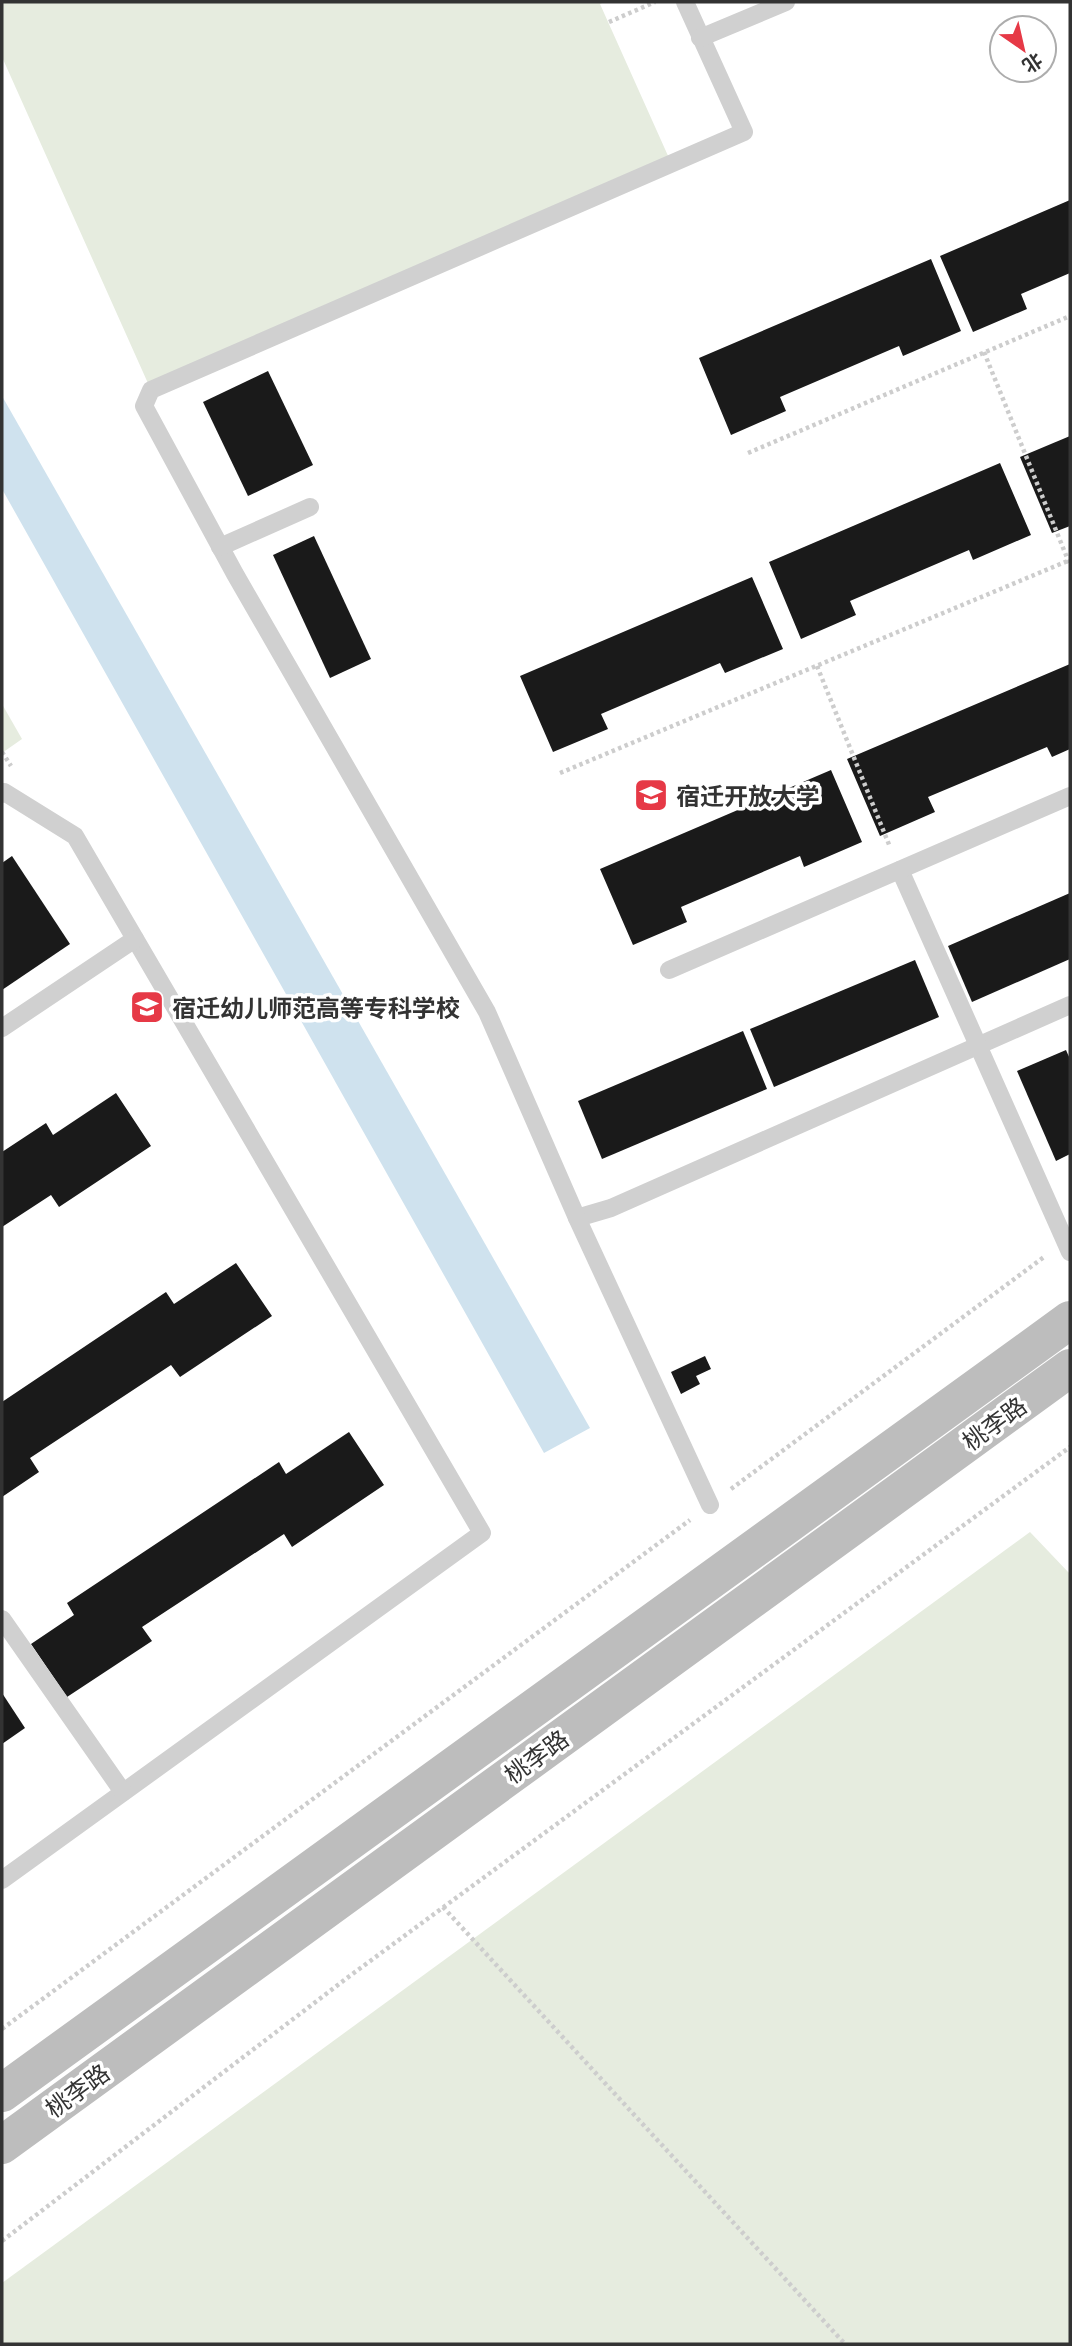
<svg xmlns="http://www.w3.org/2000/svg" width="1072" height="2346" viewBox="0 0 1072 2346" font-family="'Exo 2','Noto Sans SC',sans-serif">
<style>
.green{fill:#e6ecdf}
.water{fill:#cfe2ee}
.building{fill:#1a1a1a}
.lines{fill:none;stroke-linecap:round;stroke-linejoin:round}
.path{stroke:#cdcdcd;stroke-width:4.5;stroke-dasharray:3.5 3.5;stroke-linecap:butt}
.lane{stroke:#d0d0d0;stroke-width:18}
.secondary{stroke:#bdbdbd;stroke-width:38}
.labels{text-anchor:middle;dominant-baseline:central;stroke-width:7;stroke-linejoin:round;paint-order:stroke}
.poi-label{font-size:24px;font-weight:bold;fill:#333;stroke:#fff;text-anchor:start}
.street-label{font-size:24px;fill:#333;stroke:#fff}
</style>
<rect width="100%" height="100%" fill="#fff"/>
<g class="green">
<path d="M2,2H604L600,4L669,158L151,390L2,57Z"/>
<path d="M2,704L22,739L2,753Z"/>
<path d="M1030,1532L1070,1574V2344H2V2283Z"/>
</g>
<path class="water" d="M2,396L590,1428L544,1453L2,489Z"/>
<g class="building">
<path d="M1070,200V273L1021,294L1027,309L973,332L940,256Z"/>
<path d="M931,259L961,331L903,356L899,346L780,397L786,411L731,435L699,358Z"/>
<path d="M268,371L313,465L248,496L203,402Z"/>
<path d="M1070,436V526L1052,533L1020,457Z"/>
<path d="M1000,463L1031,535L973,560L969,550L850,601L856,615L801,639L769,562Z"/>
<path d="M314,536L371,659L330,678L273,555Z"/>
<path d="M752,577L783,649L725,673L720,663L601,714L608,729L553,752L520,676Z"/>
<path d="M1070,664V749L1052,757L1047,747L928,797L935,812L880,836L847,759Z"/>
<path d="M831,770L862,842L804,867L800,856L681,907L687,922L633,945L600,869Z"/>
<path d="M12,856L70,944L2,990V863Z"/>
<path d="M1070,893V959L972,1002L948,946Z"/>
<path d="M915,960L939,1017L774,1087L750,1029Z"/>
<path d="M743,1031L767,1089L602,1159L578,1101Z"/>
<path d="M1066,1050L1070,1059V1154L1056,1161L1017,1071Z"/>
<path d="M116,1093L151,1146L59,1207L51,1195L2,1227V1152L46,1123L53,1135Z"/>
<path d="M236,1263L272,1316L180,1377L171,1365L30,1458L39,1472L2,1497V1402L166,1292L174,1304Z"/>
<path d="M705,1356L711,1369L696,1376L700,1384L681,1394L671,1372Z"/>
<path d="M349,1432L384,1485L292,1547L284,1534L142,1627L152,1641L67,1697L31,1644L74,1615L67,1603L279,1462L286,1474Z"/>
<path d="M2,1693L25,1728L2,1744Z"/>
</g>
<g class="lines">
<g class="path">
<path d="M609,22L655,2"/>
<path d="M984,352L1070,565"/>
<path d="M748,453L1070,316"/>
<path d="M817,666L890,847"/>
<path d="M2,752L11,766"/>
<path d="M560,773L1070,560"/>
<path d="M731,1489L1044,1257"/>
<path d="M443,1907L845,2344"/>
<path d="M2,2029L690,1520"/>
<path d="M2,2241L347,1978L1070,1447"/>
</g>
<g class="lane">
<path d="M685,2L744,132L151,390L144,406L235,574L487,1012L577,1218L611,1208L1070,1005"/>
<path d="M700,38L786,2"/>
<path d="M220,547L310,507"/>
<path d="M2,794L4,792L75,836L482,1533L2,1880"/>
<path d="M900,870L1070,1252"/>
<path d="M669,970L1070,796"/>
<path d="M2,1028L135,939"/>
<path d="M577,1218L710,1505"/>
<path d="M2,1619L123,1792"/>
</g>
<g class="secondary">
<path d="M2,2093L1070,1320"/>
<path d="M2,2145L1070,1368"/>
</g>
</g>
<defs>
<g id="university-square" transform="scale(1.75)"><rect x="-9" y="-9" width="18" height="18" rx="4" fill="#e63946" stroke="#fff"/><path d="M0-5L7-2L0 1L-7-2ZM-4 1L0 2.5L4 1V4Q0 6-4 4Z" fill="#fff"/></g>
</defs>
<g fill-rule="evenodd">
<use href="#university-square" x="651" y="795"/>
<use href="#university-square" x="147" y="1007"/>
</g>
<g class="labels">
<g class="poi-label">
<text x="676" y="795">宿迁开放大学</text>
<text x="172" y="1007">宿迁幼儿师范高等专科学校</text>
</g>
<g class="street-label">
<text transform="translate(994 1423) rotate(-36)">桃李路</text>
<text transform="translate(536 1756) rotate(-36)">桃李路</text>
<text transform="translate(77 2090) rotate(-36)">桃李路</text>
</g>
</g>
<rect width="1072" height="2346" fill="none" stroke="#333333" stroke-width="7"/>
<g transform="translate(1023 49) rotate(146)"><circle r="33" fill="#ffffff" stroke="#adadad" stroke-width="2"/>
<path d="M0-5L12 26L0 18L-12 26Z" fill="#e63946"/>
<text y="-10" font-size="19" font-weight="bold" text-anchor="middle" fill="#333333">北</text>
</g>
</svg>
